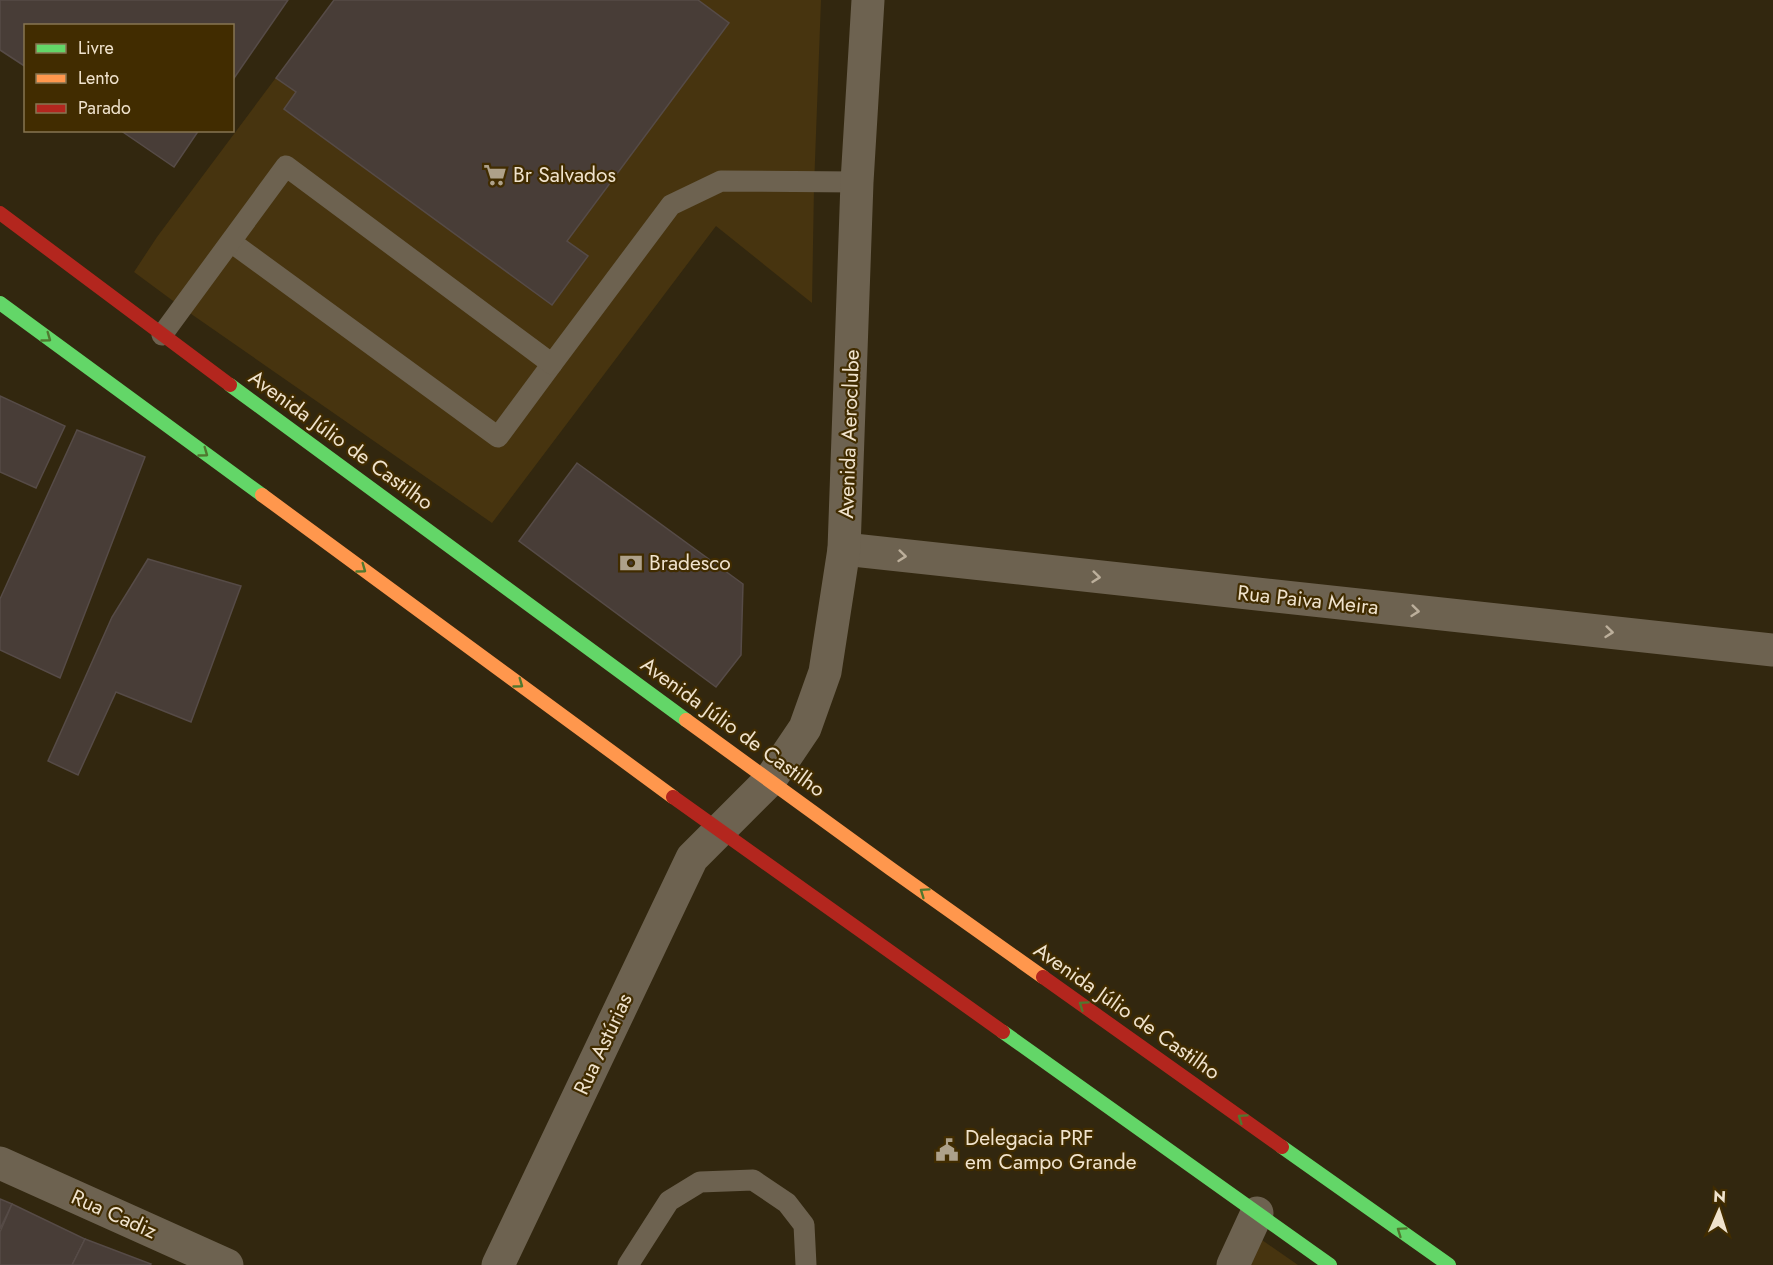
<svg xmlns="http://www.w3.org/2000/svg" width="1773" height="1265" viewBox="0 0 1773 1265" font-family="Jost,sans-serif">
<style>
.built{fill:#47340f}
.building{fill:#483d37;stroke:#564b47;stroke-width:1.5}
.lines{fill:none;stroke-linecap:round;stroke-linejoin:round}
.lane{stroke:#6d6250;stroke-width:21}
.street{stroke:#6d6250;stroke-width:33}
.fast{stroke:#63d668;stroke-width:14}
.slow{stroke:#ff974d;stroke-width:14}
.jam{stroke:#b3261e;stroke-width:14}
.oneway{stroke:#50782f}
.oneway2{stroke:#bcaf9b}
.labels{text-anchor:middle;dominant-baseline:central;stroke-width:4.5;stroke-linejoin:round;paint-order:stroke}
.poi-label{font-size:21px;fill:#f0e3cd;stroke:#412c00;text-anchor:start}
.street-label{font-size:21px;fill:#f0e3cd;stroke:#412c00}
</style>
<rect width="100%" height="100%" fill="#32270f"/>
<g class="built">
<path d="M334,0H821L814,187L812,303L716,226L492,523L184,309L134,272L157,237Z"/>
<path d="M1262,1240L1298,1265H1250Z"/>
</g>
<g class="building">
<path d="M0,0H288L232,81V26H26V67L0,50Z"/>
<path d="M334,0H698L729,23L567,241L588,256L552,305L284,109L296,92L276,78Z"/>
<path d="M120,130H199L174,167Z"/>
<path d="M0,396L65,426L36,488L0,472Z"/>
<path d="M77,430L145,457L60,678L0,650V599Z"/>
<path d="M577,463L743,584L741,655L716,687L519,541Z"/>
<path d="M148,559L241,586L191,722L116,692L78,775L48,761L112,617Z"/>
<path d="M0,1199L12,1204L0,1229Z"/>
<path d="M12,1204L85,1239L72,1265H0V1232Z"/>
<path d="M85,1239L151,1264L150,1265H72Z"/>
</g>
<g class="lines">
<g class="lane">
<path d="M231,242L498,437L552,364"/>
<path d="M162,335L286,166L552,364L671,205L721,181L857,182"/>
<path d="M628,1265L669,1201L700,1182L753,1180L787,1203L804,1225L806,1265"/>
</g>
<g class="street">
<path d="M844,549L1773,650"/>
<path d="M0,1163L227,1265"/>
<path d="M498,1265L692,858L770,780L805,728L825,672L844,549L857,182L868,0"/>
<path d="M1233,1265L1257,1213"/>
</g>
<g class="fast">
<path d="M0,303L262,495"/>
<path d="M230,385L686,720"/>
<path d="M1003,1032L1330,1265"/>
<path d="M1282,1147L1449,1265"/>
</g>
<g class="slow">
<path d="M262,495L673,797"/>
<path d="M686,720L891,869L1043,977"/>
</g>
<g class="jam">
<path d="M0,213L230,385"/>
<path d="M673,797L1003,1032"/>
<path d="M1043,977L1282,1147"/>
</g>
</g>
<defs><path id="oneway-chevron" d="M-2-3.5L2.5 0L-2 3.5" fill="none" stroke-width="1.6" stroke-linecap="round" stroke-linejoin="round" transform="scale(1.5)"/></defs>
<g class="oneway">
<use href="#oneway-chevron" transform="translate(47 338) rotate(36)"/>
<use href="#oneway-chevron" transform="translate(204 453) rotate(36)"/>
<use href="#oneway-chevron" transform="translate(362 569) rotate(36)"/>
<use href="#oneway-chevron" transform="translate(519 684) rotate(36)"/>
<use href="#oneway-chevron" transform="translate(924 892) rotate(-145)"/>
<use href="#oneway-chevron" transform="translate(1083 1005) rotate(-145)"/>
<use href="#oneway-chevron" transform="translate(1242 1118) rotate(-145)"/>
<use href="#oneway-chevron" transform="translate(1401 1231) rotate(-145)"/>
</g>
<g class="oneway2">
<use href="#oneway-chevron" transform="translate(902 556) rotate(6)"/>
<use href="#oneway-chevron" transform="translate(1096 577) rotate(6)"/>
<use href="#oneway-chevron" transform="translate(1415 611) rotate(6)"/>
<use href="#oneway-chevron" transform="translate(1609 632) rotate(6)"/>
</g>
<defs>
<g id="supermarket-bare" transform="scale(1.8)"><path d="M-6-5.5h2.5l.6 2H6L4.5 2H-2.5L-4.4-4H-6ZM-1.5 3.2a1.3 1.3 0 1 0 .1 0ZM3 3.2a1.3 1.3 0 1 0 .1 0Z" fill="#aea18a" stroke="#412c00" stroke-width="2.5" paint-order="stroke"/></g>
<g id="bank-bare" transform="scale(1.8)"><path d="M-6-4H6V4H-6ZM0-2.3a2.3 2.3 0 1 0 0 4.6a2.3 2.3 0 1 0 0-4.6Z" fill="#aea18a" stroke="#412c00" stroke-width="2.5" paint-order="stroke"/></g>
<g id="civic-bare" transform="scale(1.8)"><path d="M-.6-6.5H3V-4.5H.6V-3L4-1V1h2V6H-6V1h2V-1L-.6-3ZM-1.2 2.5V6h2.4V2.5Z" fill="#aea18a" stroke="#412c00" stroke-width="2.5" paint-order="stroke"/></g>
</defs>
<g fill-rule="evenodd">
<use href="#supermarket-bare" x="495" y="175"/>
<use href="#bank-bare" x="631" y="563"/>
<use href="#civic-bare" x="947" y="1150"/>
</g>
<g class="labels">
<g class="poi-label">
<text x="513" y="175">Br Salvados</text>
<text x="649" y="563">Bradesco</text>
<text x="965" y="1138">Delegacia PRF<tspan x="965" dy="24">em Campo Grande</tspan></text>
</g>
<g class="street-label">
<text transform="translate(849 434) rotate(-88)">Avenida Aeroclube</text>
<text transform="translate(341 440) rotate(36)">Avenida Júlio de Castilho</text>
<text transform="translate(1308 600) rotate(6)">Rua Paiva Meira</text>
<text transform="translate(733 727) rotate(36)">Avenida Júlio de Castilho</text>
<text transform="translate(1127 1011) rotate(35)">Avenida Júlio de Castilho</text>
<text transform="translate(603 1044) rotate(-65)">Rua Astúrias</text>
<text transform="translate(114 1214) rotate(24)">Rua Cadiz</text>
</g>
</g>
<rect x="24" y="24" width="210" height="108" fill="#412c00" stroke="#877552" stroke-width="1.5"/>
<rect x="36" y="44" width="30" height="9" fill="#63d668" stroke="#877552" stroke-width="1.5"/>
<text x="78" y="54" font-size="18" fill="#f0e3cd">Livre</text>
<rect x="36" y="74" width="30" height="9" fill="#ff974d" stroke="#877552" stroke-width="1.5"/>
<text x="78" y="84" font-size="18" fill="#f0e3cd">Lento</text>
<rect x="36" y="104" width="30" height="9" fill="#b3261e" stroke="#877552" stroke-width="1.5"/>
<text x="78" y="114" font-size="18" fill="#f0e3cd">Parado</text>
<g transform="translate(1719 1211) rotate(3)" stroke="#412c00" stroke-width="4.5" paint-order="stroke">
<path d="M0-4.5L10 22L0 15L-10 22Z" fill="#f0e3cd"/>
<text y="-9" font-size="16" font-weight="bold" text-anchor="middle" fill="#f0e3cd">N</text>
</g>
</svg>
